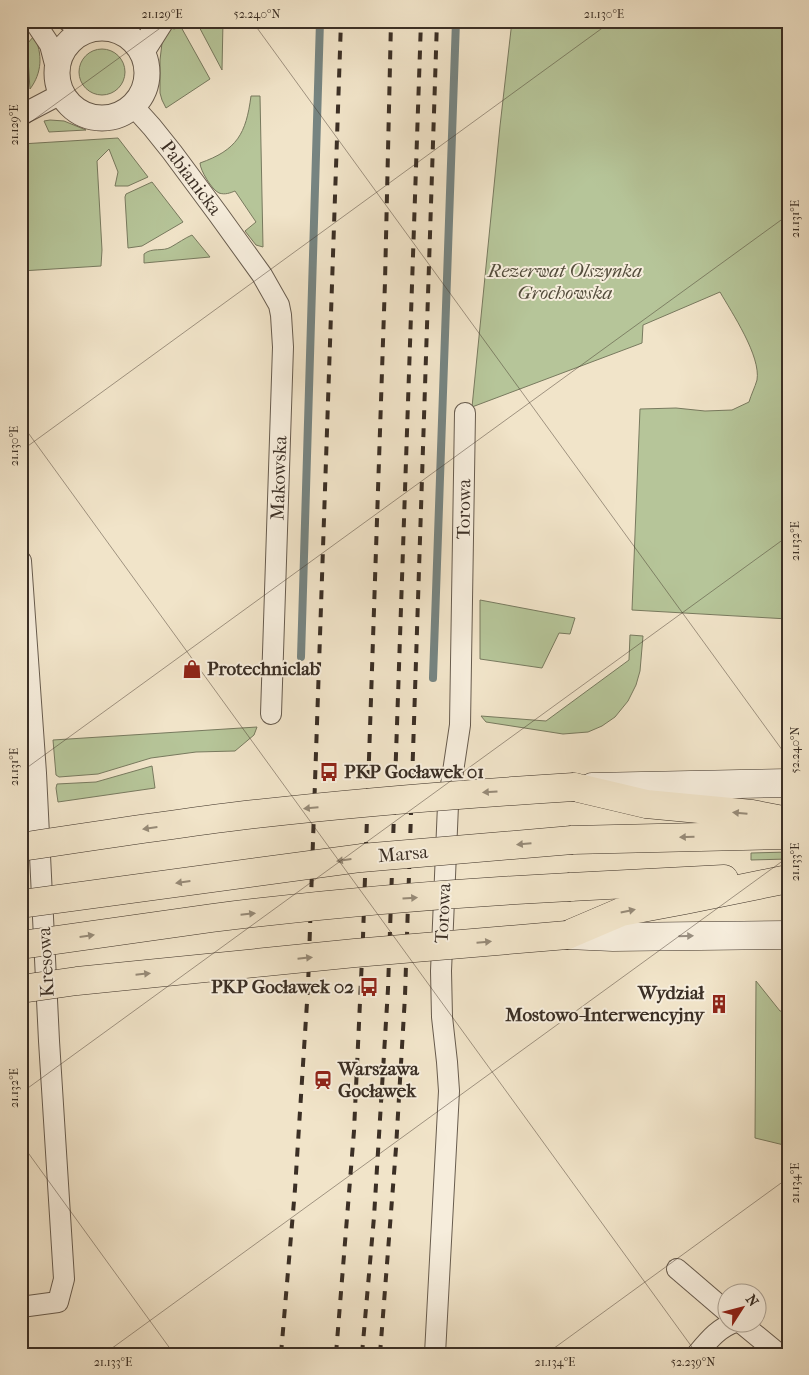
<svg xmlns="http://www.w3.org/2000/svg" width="809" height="1375" viewBox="0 0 809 1375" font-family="'IM FELL French Canon',serif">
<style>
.green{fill:#b6c599;stroke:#787a5f}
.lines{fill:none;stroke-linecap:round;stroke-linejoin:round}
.stream{stroke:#768481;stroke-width:8}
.minor-casing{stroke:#685c4e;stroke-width:22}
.tertiary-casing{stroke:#685c4e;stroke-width:27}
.secondary-casing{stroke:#3b2f25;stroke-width:29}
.primary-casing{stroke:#3b2f25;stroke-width:29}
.minor{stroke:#f6eddc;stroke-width:20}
.tertiary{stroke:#f6eddc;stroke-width:25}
.secondary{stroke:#f6eddc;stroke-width:28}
.primary{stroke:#f1e4c9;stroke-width:28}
.rail{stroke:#3b2f25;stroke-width:4;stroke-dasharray:9 9;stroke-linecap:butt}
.primary-bridge-casing{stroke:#3b2f25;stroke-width:29;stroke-linecap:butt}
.primary-bridge{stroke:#f1e4c9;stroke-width:28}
.oneway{fill:#968a77}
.oneway2{fill:#988e80}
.ticks{fill:none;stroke:#3b2f25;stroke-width:1;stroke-opacity:0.45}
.labels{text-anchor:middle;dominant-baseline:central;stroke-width:4;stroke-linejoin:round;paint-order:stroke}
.street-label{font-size:19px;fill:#3b2f25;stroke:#f6eddc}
.park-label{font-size:19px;font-style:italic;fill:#544d3c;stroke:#f6eddc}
.poi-label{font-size:19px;font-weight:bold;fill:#3b2f25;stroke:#f6eddc;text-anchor:start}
.neatline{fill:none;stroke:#3b2f25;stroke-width:2}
.ticks-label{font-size:12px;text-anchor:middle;fill:#3b2f25}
</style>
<rect width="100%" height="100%" fill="#f1e4c9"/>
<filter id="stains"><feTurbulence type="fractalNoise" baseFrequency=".004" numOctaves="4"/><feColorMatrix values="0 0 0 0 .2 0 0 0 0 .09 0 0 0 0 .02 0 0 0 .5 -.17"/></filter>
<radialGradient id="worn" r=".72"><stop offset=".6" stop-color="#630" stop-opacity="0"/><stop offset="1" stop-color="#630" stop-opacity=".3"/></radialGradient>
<g class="green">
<path d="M196,21H223L222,70Z"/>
<path d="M512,21H788V619L632,610L640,409L676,408L705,411L732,410L749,402C751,395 755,387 757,380C761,356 732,313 720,292L643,325L642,343L472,407L500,126Z"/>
<path d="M169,27L174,29L181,27L210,79L166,108L162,100L160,93V60L162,43Z"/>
<path d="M34,36C43,54 42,73 30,89L27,44Z"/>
<circle cx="102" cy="72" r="23"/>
<path d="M251,96H260L263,247L256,245L245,231L256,222L235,191C230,193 225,195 219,193C212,190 200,170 200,163C237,150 246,134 251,96Z"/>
<path d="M50,120L64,121L86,130L49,132L44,121Z"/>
<path d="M118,138L148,177L128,186H115L118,172L109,149L97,161L102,250L101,266L21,271V144Z"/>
<path d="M152,182L183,222L142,246L128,248L125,197L126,194Z"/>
<path d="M192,235L210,257L144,263V254C152,247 163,252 171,247C178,243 185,238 192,235Z"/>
<path d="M480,600L575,618L570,634L559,633L542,668L480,659Z"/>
<path d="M630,635L643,636L640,671L636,685L628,701L615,717L602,726L588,732L563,734L486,722L481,716L546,721L629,660Z"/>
<path d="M257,727L254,735L235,751L196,752L151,758L98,774L59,777L56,775L53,740Z"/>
<path d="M152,766L155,788L58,802L56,788L57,784L96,782Z"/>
<path d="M788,852V859L751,860V853Z"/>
<path d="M756,981L780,1011L788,1012V1146L755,1138Z"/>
</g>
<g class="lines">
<g class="stream">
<path d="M301,657L320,21"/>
<path d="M433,678L456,21"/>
</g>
<g class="minor-casing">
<g id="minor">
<path d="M34,21L50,45L56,68"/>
<path d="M68,21L87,30"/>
<path d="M134,107L152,127L172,152L218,214L262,275L279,305L281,315L283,347L271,714"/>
<path d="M21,115L61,94"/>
<path d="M21,561L36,773L49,1041L64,1279L58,1302L21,1307"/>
<path d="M677,1269L726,1311"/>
<path d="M740,1322L779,1354"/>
<path d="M435,1354L449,1091L447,1062L442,1017L441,971L448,805L460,725L465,413"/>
<path d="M697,1354C708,1341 719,1327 736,1322"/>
</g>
</g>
<g class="tertiary-casing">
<g id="tertiary">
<circle cx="102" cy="73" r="45"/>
<path d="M142,51L161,21"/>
</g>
</g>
<g class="secondary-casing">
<g id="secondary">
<path d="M592,787L788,783"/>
<path d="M567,935L613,937L788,935"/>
</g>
</g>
<g class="primary-casing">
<g id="primary">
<path d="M574,787L646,804L752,814L788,821"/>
<path d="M572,840L788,835"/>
<path d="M570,887L724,879"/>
<path d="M567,935L621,912L685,900L788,879"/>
</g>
</g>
<use href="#minor" class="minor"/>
<use href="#tertiary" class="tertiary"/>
<use href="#secondary" class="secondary"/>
<use href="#primary" class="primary"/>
<g class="rail">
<path d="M281,1354L295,1189L308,987L341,21"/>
<path d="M336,1354L354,1131L363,937L385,282L391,21"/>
<path d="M362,1354L374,1217L388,989L421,21"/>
<path d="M380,1354L396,1148L405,996L437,21"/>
</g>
<g class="primary-bridge-casing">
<g id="primary-bridge">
<path d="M21,847C93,836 166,825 238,816C350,803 462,794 574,787"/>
<path d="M21,904L361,858L572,840"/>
<path d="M21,945C85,936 149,927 212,918C331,903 451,893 570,887"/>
<path d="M21,989L77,981L355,953L567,935"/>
</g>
</g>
<use href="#primary-bridge" class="primary-bridge"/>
</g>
<defs><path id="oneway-solid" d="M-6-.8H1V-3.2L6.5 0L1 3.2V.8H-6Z" transform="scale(1.25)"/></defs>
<g class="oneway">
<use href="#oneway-solid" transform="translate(490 792) rotate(176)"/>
<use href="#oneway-solid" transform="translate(311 808) rotate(175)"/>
<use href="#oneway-solid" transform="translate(740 813) rotate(-175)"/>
<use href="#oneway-solid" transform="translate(150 828) rotate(172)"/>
<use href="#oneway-solid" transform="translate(687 837) rotate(178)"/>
<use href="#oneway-solid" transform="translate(524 844) rotate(175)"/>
<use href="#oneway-solid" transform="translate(344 860) rotate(172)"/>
<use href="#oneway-solid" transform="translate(183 882) rotate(172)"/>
<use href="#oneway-solid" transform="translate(410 898) rotate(-4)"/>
<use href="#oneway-solid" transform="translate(628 911) rotate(-12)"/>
<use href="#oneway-solid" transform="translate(248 914) rotate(-6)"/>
<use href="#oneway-solid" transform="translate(87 936) rotate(-8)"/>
<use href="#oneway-solid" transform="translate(484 942) rotate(-5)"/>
<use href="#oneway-solid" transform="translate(305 958) rotate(-6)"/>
<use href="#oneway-solid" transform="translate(143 974) rotate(-6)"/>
</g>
<use class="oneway2" href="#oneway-solid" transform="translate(686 936) rotate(-1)"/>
<path class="ticks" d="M252,21L788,758M775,21L788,38M21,129L170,21M21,423L697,1354M21,451L612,21M21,772L788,215M21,1093L788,536M21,1143L174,1354M104,1354L788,857M546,1354L788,1178"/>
<defs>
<g id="shop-bare" transform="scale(1.5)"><path d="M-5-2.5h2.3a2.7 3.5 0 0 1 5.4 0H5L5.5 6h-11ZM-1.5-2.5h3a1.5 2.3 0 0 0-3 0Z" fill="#8f2418" stroke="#f6eddc" stroke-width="2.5" paint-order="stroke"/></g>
<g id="bus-bare" transform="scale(1.5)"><path d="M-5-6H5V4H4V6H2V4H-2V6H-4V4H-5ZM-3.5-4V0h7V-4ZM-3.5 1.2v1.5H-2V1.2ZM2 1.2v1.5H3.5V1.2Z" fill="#8f2418" stroke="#f6eddc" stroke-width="2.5" paint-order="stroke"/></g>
<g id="building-bare" transform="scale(1.5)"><path d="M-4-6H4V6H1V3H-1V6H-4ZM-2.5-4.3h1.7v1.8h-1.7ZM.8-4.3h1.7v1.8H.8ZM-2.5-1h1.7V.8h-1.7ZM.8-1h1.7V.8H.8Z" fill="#8f2418" stroke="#f6eddc" stroke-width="2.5" paint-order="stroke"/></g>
<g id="station-bare" transform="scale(1.5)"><path d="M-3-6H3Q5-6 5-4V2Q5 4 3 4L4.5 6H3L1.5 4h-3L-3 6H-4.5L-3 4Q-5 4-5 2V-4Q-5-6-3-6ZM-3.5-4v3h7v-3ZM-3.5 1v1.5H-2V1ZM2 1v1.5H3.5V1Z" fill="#8f2418" stroke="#f6eddc" stroke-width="2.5" paint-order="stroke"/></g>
</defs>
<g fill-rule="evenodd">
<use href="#shop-bare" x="192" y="669"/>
<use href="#bus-bare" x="329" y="772"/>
<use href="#bus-bare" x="369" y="987"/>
<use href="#building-bare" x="719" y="1004"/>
<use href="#station-bare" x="323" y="1080"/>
</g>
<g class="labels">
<g class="street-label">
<text transform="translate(191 178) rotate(53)">Pabianicka</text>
<text transform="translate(279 478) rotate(-88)">Makowska</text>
<text transform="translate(464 509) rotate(-89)">Torowa</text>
<text transform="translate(403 854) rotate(-5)">Marsa</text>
<text transform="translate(443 913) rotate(-87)">Torowa</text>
<text transform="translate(46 962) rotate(-93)">Kresowa</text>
</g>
<g class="park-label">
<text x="565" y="271">Rezerwat Olszynka<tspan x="565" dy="22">Grochowska</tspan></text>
</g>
<g class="poi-label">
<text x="207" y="669">Protechniclab</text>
<text x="344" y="772">PKP Gocławek 01</text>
<text x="354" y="987" text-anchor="end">PKP Gocławek 02</text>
<text x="704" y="993" text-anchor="end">Wydział<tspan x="704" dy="22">Mostowo-Interwencyjny</tspan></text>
<text x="338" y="1069">Warszawa<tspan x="338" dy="22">Gocławek</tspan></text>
</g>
</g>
<rect width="809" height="1375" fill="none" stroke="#f1e4c9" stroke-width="55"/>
<g transform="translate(742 1308) rotate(54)"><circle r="24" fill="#f6eddc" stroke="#aba193"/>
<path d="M0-4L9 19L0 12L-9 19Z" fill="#8f2418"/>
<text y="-8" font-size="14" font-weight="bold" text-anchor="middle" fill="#3b2f25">N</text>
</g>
<rect x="28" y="28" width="754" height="1320" class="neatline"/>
<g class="ticks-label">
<text x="162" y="18">21.129°E</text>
<text x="257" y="18">52.240°N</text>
<text x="604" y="18">21.130°E</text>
<text transform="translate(14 125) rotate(-90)" y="4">21.129°E</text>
<text transform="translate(795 219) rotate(-90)" y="4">21.131°E</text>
<text transform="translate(14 446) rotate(-90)" y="4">21.130°E</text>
<text transform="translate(795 541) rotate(-90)" y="4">21.132°E</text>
<text transform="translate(795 750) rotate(-90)" y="4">52.240°N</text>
<text transform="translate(14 767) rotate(-90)" y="4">21.131°E</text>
<text transform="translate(795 862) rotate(-90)" y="4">21.133°E</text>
<text transform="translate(14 1088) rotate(-90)" y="4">21.132°E</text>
<text transform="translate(795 1183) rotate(-90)" y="4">21.134°E</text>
<text x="113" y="1366">21.133°E</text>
<text x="555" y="1366">21.134°E</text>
<text x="693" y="1366">52.239°N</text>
</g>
<rect width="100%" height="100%" filter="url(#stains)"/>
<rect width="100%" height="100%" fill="url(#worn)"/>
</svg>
